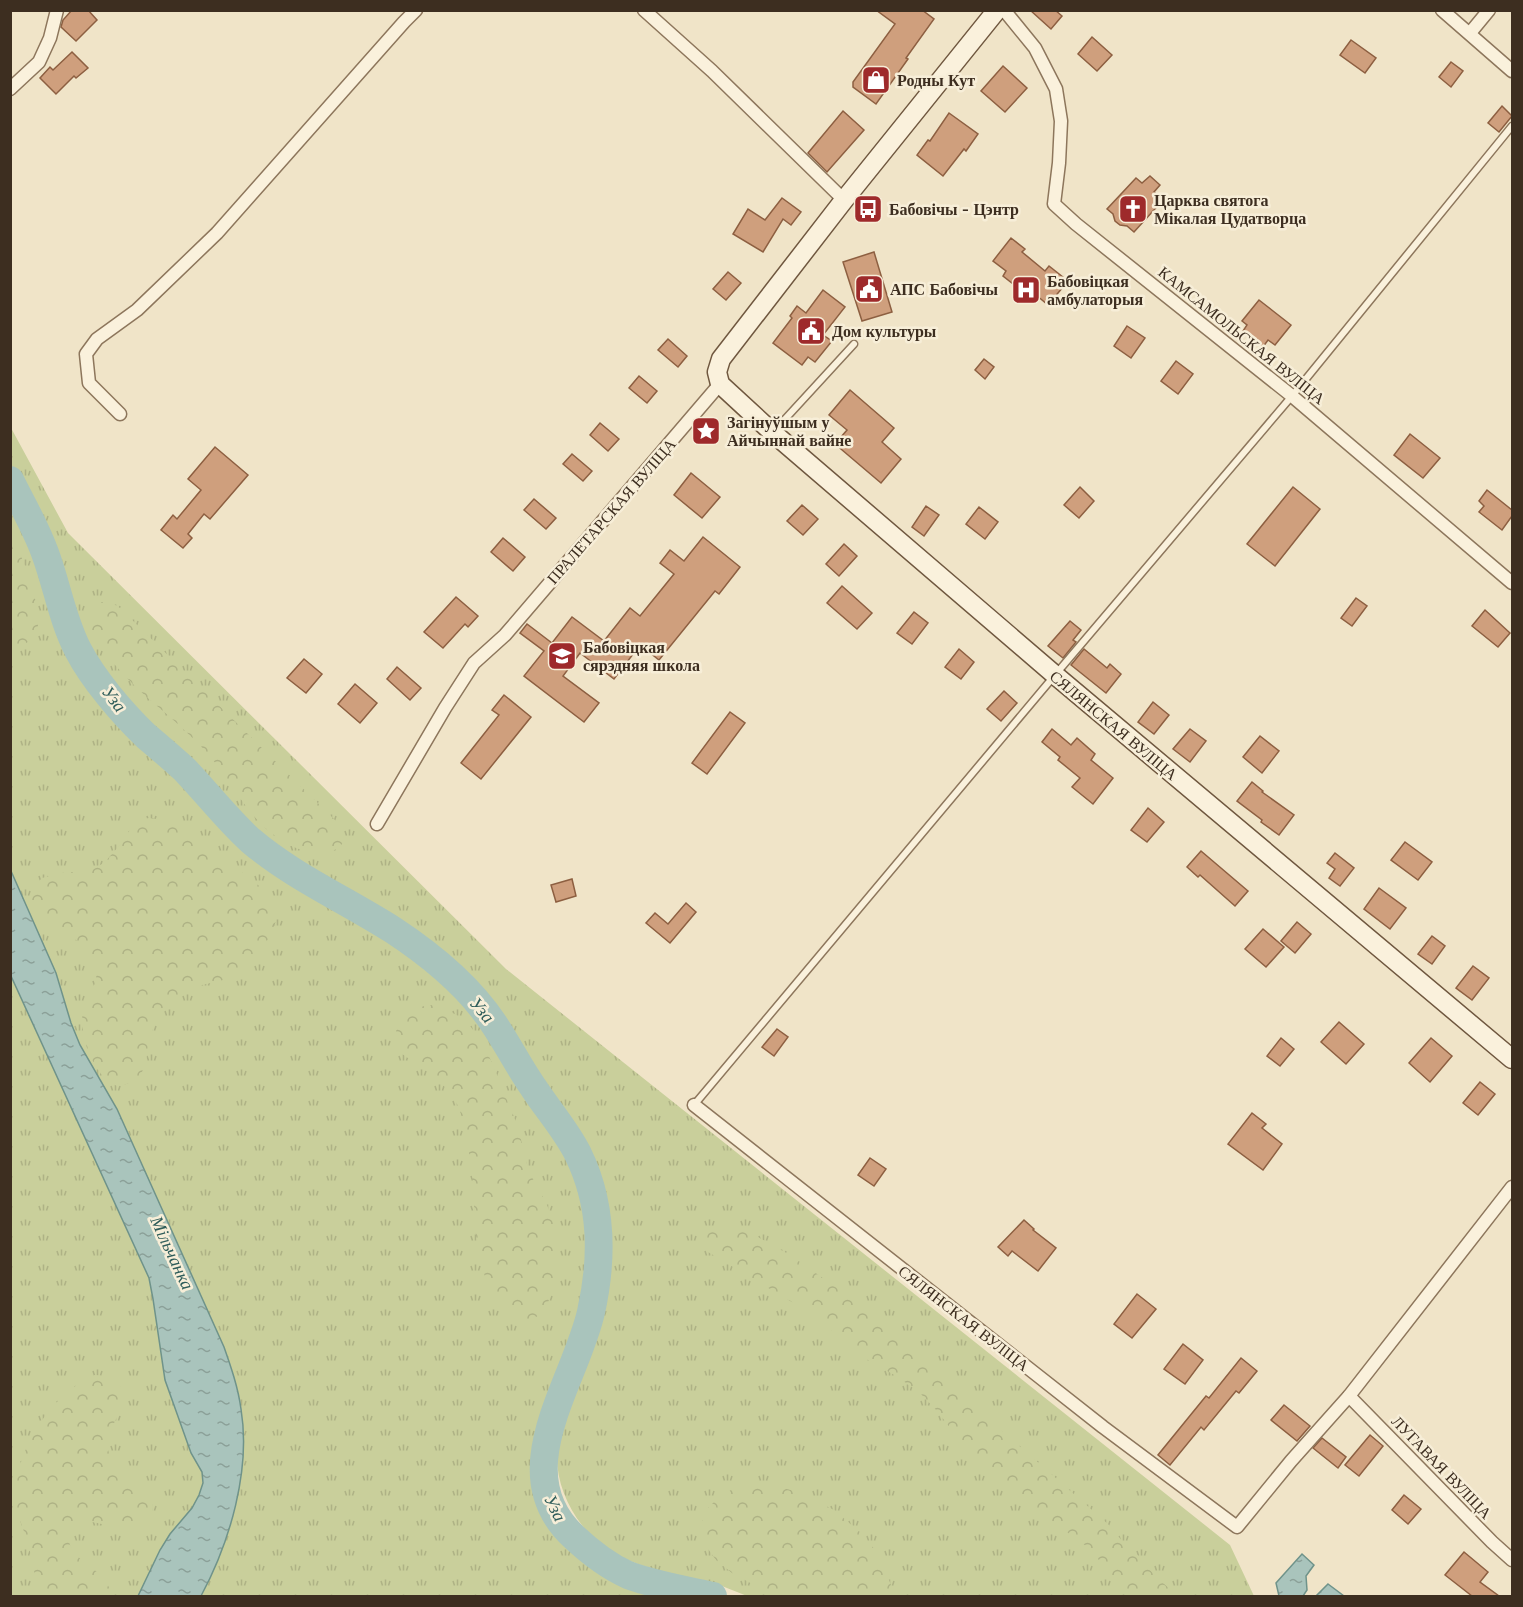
<svg xmlns="http://www.w3.org/2000/svg" width="1523" height="1607" viewBox="0 0 1523 1607" font-family="'Libre Baskerville',serif">
<style>
.grass{fill:url(#grass-tufts)}
.forest{fill:url(#forest-crowns)}
.water{fill:url(#water-ripples);stroke:#6f938a;stroke-width:1.5}
.lines{fill:none;stroke-linecap:round;stroke-linejoin:round}
.river{stroke:#a9c4bc;stroke-width:28}
.building{fill:#cf9f7d;stroke:#8d5f41;stroke-width:1.5}
.lane-casing{stroke:#8d765c;stroke-width:9}
.street-casing{stroke:#8d765c;stroke-width:15}
.secondary-casing{stroke:#6f573f;stroke-width:21}
.lane{stroke:#faf1dc;stroke-width:6}
.street{stroke:#faf1dc;stroke-width:12}
.secondary{stroke:#faf1dc;stroke-width:18}
.labels{text-anchor:middle;dominant-baseline:central;stroke-width:5;stroke-linejoin:round;paint-order:stroke}
.poi-label{font-size:16px;font-weight:bold;fill:#3d2e20;stroke:#f7eed8;text-anchor:start}
.street-label{font-size:16px;fill:#3d2e20;stroke:#f7eed8}
.water-label{font-size:18px;font-style:italic;fill:#2f5d5a;stroke:#f7eed8}
</style>
<defs>
<pattern id="grass-tufts" width="24" height="20" patternUnits="userSpaceOnUse" patternTransform="scale(1.5)"><rect width="24" height="20" fill="#c9cf9b"/><path d="M3 7l-1-3M5 7V3M7 7l1-3M15 17l-1-3M17 17v-4M19 17l1-3" fill="none" stroke="#aeb285"/></pattern>
<pattern id="forest-crowns" width="20" height="18" patternUnits="userSpaceOnUse" patternTransform="scale(1.5)"><rect width="20" height="18" fill="#c9cf9b"/><path d="M2 6a3 3 0 1 1 6 0M12 15a3 3 0 1 1 6 0" fill="none" stroke="#aeb285"/></pattern>
<pattern id="water-ripples" width="26" height="14" patternUnits="userSpaceOnUse" patternTransform="scale(1.5)"><rect width="26" height="14" fill="#a9c4bc"/><path d="M2 4q2-2 4 0t4 0M15 11q2-2 4 0t4 0" fill="none" stroke="#8ba098"/></pattern>
</defs>
<rect width="100%" height="100%" fill="#f0e4c8"/>
<path class="grass" d="M10,426L68,533L506,969L1230,1545L1254,1596H747C739,1593 730,1589 722,1586C683,1574 626,1569 595,1540C564,1509 548,1467 562,1425C569,1403 580,1383 587,1361C604,1315 613,1268 608,1219C604,1188 592,1157 576,1130C566,1111 552,1095 541,1077C521,1048 504,1019 483,991L467,1006C486,1033 503,1062 522,1089C534,1106 549,1122 560,1140C575,1165 586,1197 589,1226C591,1259 584,1302 574,1334C562,1373 543,1409 536,1450C534,1462 532,1474 534,1486C537,1510 555,1531 571,1547C602,1576 625,1587 666,1596H11Z"/>
<g class="forest">
<path d="M11,532C22,559 36,588 38,618C39,624 37,631 35,637L19,648L11,649Z"/>
<path d="M109,601L120,608L337,822C339,825 343,829 344,833C348,846 330,854 320,853C304,853 286,845 274,835C247,816 230,779 208,754C200,745 191,736 182,728C166,712 147,699 131,682C116,667 58,605 109,601Z"/>
<path d="M148,818L166,820L186,832L251,879L266,892L275,907L276,921L269,938L252,962L240,974L223,980L202,985L180,995L166,1009L154,1025L148,1045L146,1062L140,1077L131,1083L117,1086L105,1080L89,1055L83,1034L82,1011L96,981L97,965L90,949L46,921L32,903L31,889L42,878L61,873L88,871L104,863L119,846L132,827Z"/>
<path d="M433,1005C447,1010 456,1013 468,1024C487,1044 497,1075 507,1100C510,1109 515,1117 517,1126C522,1140 524,1156 529,1170C534,1184 544,1196 549,1210C560,1236 559,1264 552,1290C549,1302 544,1315 532,1319C497,1329 480,1268 477,1243C473,1214 475,1185 470,1157C467,1144 463,1115 457,1104C452,1094 439,1080 431,1072C419,1061 398,1059 396,1041C394,1028 402,1012 415,1008C420,1006 427,1006 433,1005Z"/>
<path d="M725,1225L749,1232L790,1255L854,1300L1109,1525L1123,1542L1134,1551L1156,1577L1178,1596H1128L1090,1549L1070,1534L1040,1516L1013,1496L990,1475L973,1457L937,1411L919,1392L896,1376L859,1355L847,1346L832,1331L802,1308L708,1252L702,1245L699,1238C703,1226 713,1226 725,1225Z"/>
<path d="M95,1375C106,1376 116,1377 122,1388C131,1402 110,1424 108,1439C103,1481 161,1485 152,1512C142,1541 113,1525 92,1522C88,1522 83,1523 78,1523C56,1546 80,1558 97,1572C105,1578 109,1587 113,1596H37C36,1576 32,1557 26,1537C22,1525 17,1515 16,1502C12,1454 51,1393 95,1375Z"/>
<path d="M762,1483L799,1492L834,1510L861,1533L880,1556L895,1596H774L732,1573L716,1560L703,1542L701,1525L707,1509L718,1498L736,1487Z"/>
</g>
<g class="water">
<path d="M11,871L56,973L71,1023L80,1045L117,1109L224,1347C231,1367 238,1387 241,1409C251,1470 230,1542 201,1596H138L160,1550L170,1534L192,1508L199,1495L203,1483L202,1472L191,1453L165,1380L153,1299L149,1278L11,976Z"/>
<path d="M1302,1554L1314,1565L1306,1576L1307,1590L1303,1596H1279L1276,1583Z"/>
<path d="M1328,1584L1344,1596H1316Z"/>
</g>
<g class="lines">
<path class="river" d="M10,480C22,504 36,528 45,553C57,585 62,619 78,650C93,679 122,713 146,736C159,747 172,758 185,770C207,793 226,818 250,840C292,876 346,900 393,930C431,955 469,986 494,1024C508,1045 519,1067 533,1087C548,1110 566,1130 578,1154C603,1205 603,1258 591,1312C575,1383 504,1473 574,1537C590,1552 608,1566 628,1575C655,1585 685,1590 713,1596"/>
</g>
<g class="building">
<path d="M72,10H88L97,20L76,41L61,27L63,20Z"/>
<path d="M876,10H922L934,19L906,58L908,59L876,104L853,87V82L895,24Z"/>
<path d="M1030,10H1055L1062,16L1051,29Z"/>
<path d="M1092,37L1112,55L1097,71L1078,54Z"/>
<path d="M1351,40L1376,58L1365,73L1340,55Z"/>
<path d="M72,52L88,68L76,78L74,76L56,94L40,78L50,67L53,70Z"/>
<path d="M1451,62L1463,71L1451,87L1439,77Z"/>
<path d="M1003,66L1027,88L1005,112L981,91Z"/>
<path d="M1502,106L1512,116L1499,132L1488,123Z"/>
<path d="M843,111L864,130L827,172L808,153Z"/>
<path d="M949,113L978,134L966,151L964,149L943,176L917,155L928,140L930,141Z"/>
<path d="M1150,176L1160,185L1154,192L1163,200L1134,232L1127,226L1120,225L1115,221L1113,214L1107,209L1136,178L1142,183Z"/>
<path d="M782,198L801,212L791,225L783,219L763,252L733,234L748,209L765,220Z"/>
<path d="M1011,238L1025,249L1022,252L1045,271L1049,266L1068,281L1048,305L1036,295L1032,299L1003,276L1006,271L993,261Z"/>
<path d="M874,252L892,312L862,321L843,262Z"/>
<path d="M728,272L741,283L726,300L713,289Z"/>
<path d="M823,290L845,307L823,335L832,341L815,362L808,357L802,365L773,343L792,318L790,316L797,306L806,313Z"/>
<path d="M1259,300L1291,325L1275,345L1268,340L1263,347L1243,331L1247,325L1242,321Z"/>
<path d="M1127,326L1145,338L1131,358L1114,346Z"/>
<path d="M668,339L687,356L678,367L658,350Z"/>
<path d="M984,359L994,367L985,379L975,370Z"/>
<path d="M1176,361L1193,374L1178,394L1161,381Z"/>
<path d="M639,376L657,391L647,403L629,388Z"/>
<path d="M850,390L894,428L882,442L901,459L881,483L835,444L847,430L829,415Z"/>
<path d="M600,423L619,439L608,451L590,435Z"/>
<path d="M1410,434L1440,458L1423,478L1394,455Z"/>
<path d="M215,447L248,475L210,519L204,514L188,534L192,538L183,548L161,530L173,515L177,519L201,490L188,479Z"/>
<path d="M572,454L592,471L583,481L563,464Z"/>
<path d="M691,473L720,497L702,518L674,495Z"/>
<path d="M1080,487L1094,501L1079,518L1064,505Z"/>
<path d="M1293,487L1320,509L1275,566L1247,544Z"/>
<path d="M1487,490L1512,510V516L1502,530L1479,512L1484,506L1479,501Z"/>
<path d="M534,499L556,518L546,529L524,510Z"/>
<path d="M802,505L818,519L803,535L787,521Z"/>
<path d="M926,506L939,515L924,536L912,527Z"/>
<path d="M979,507L998,522L985,539L966,524Z"/>
<path d="M703,537L740,567L719,594L715,591L659,660L640,645L614,679L580,653L563,676L599,703L584,722L524,676L544,651L520,633L527,624L552,643L572,617L604,641L630,608L640,616L674,574L660,563L670,550L684,561Z"/>
<path d="M503,538L525,557L513,571L491,552Z"/>
<path d="M844,544L857,556L839,576L826,564Z"/>
<path d="M842,586L872,613L857,629L827,603Z"/>
<path d="M456,597L478,616L468,627L465,624L443,648L424,632Z"/>
<path d="M1356,598L1367,606L1352,626L1341,618Z"/>
<path d="M1485,610L1510,633L1498,647L1472,626Z"/>
<path d="M914,612L928,623L912,644L897,633Z"/>
<path d="M1070,621L1081,630L1073,640L1076,642L1063,658L1048,646Z"/>
<path d="M959,649L974,662L961,679L945,667Z"/>
<path d="M1084,649L1107,668L1110,664L1121,674L1106,693L1071,665Z"/>
<path d="M304,659L322,674L306,693L287,678Z"/>
<path d="M397,667L421,688L410,700L387,679Z"/>
<path d="M355,684L377,703L360,723L338,704Z"/>
<path d="M1004,691L1017,703L1001,721L987,709Z"/>
<path d="M504,695L531,717L481,779L461,763L499,715L492,710Z"/>
<path d="M1153,702L1169,715L1154,734L1138,722Z"/>
<path d="M730,712L745,723L707,774L692,763Z"/>
<path d="M1052,729L1071,745L1077,738L1095,754L1091,760L1113,778L1093,804L1072,787L1080,778L1058,760L1060,757L1042,742Z"/>
<path d="M1190,729L1206,741L1190,762L1173,749Z"/>
<path d="M1260,736L1279,751L1262,773L1243,757Z"/>
<path d="M1252,782L1263,791L1262,792L1294,815L1279,835L1261,822L1262,820L1237,801Z"/>
<path d="M1148,808L1164,822L1147,842L1131,830Z"/>
<path d="M1405,842L1432,862L1418,880L1391,860Z"/>
<path d="M1201,851L1248,891L1235,906L1200,875L1198,877L1187,867Z"/>
<path d="M1335,853L1354,868L1340,886L1329,878L1335,869L1327,863Z"/>
<path d="M572,879L576,896L556,902L551,885Z"/>
<path d="M1379,888L1406,908L1390,929L1364,909Z"/>
<path d="M686,903L696,912L670,943L646,923L655,913L668,924Z"/>
<path d="M1297,922L1311,934L1295,953L1281,941Z"/>
<path d="M1263,929L1284,947L1266,967L1245,949Z"/>
<path d="M1432,936L1445,946L1432,964L1418,954Z"/>
<path d="M1473,966L1489,978L1472,1000L1456,988Z"/>
<path d="M1339,1022L1364,1044L1346,1064L1321,1042Z"/>
<path d="M777,1029L788,1037L774,1056L762,1047Z"/>
<path d="M1281,1038L1294,1049L1280,1066L1267,1056Z"/>
<path d="M1431,1038L1452,1056L1430,1082L1409,1063Z"/>
<path d="M1480,1082L1495,1094L1478,1115L1463,1103Z"/>
<path d="M1252,1113L1266,1124L1262,1128L1282,1144L1263,1170L1228,1144Z"/>
<path d="M870,1158L886,1169L874,1186L858,1175Z"/>
<path d="M1024,1220L1034,1229L1033,1230L1056,1248L1038,1271L1012,1251L1008,1256L998,1247Z"/>
<path d="M1137,1294L1156,1309L1132,1338L1114,1324Z"/>
<path d="M1183,1344L1203,1360L1185,1384L1164,1369Z"/>
<path d="M1241,1358L1257,1371L1239,1393L1236,1391L1204,1430L1201,1427L1170,1465L1158,1455L1206,1396L1209,1398Z"/>
<path d="M1284,1405L1310,1426L1297,1441L1271,1420Z"/>
<path d="M1370,1435L1383,1446L1359,1476L1345,1465Z"/>
<path d="M1322,1438L1346,1457L1338,1468L1313,1448Z"/>
<path d="M1404,1495L1421,1509L1408,1524L1392,1510Z"/>
<path d="M1464,1552L1488,1572L1480,1582L1499,1596H1472L1445,1575Z"/>
</g>
<g class="lines">
<g class="lane-casing">
<g id="lane">
<path d="M775,430L854,344"/>
<path d="M694,1105L1055,675L1292,396L1512,126"/>
</g>
</g>
<g class="street-casing">
<g id="street">
<path d="M644,10L712,71L844,200"/>
<path d="M1004,10L1035,48L1056,89L1061,121L1059,163L1054,204L1076,224L1292,396L1512,583"/>
<path d="M1442,10L1512,71"/>
<path d="M1470,33L1489,10"/>
<path d="M10,89L39,62L50,38L57,10"/>
<path d="M120,414L89,383L86,354L97,339L137,310L217,233L404,22L416,10"/>
<path d="M377,824L445,708L474,663L505,635L720,384"/>
<path d="M694,1105L1103,1427L1237,1527L1291,1461L1349,1396L1512,1187"/>
<path d="M1349,1396L1492,1542L1512,1560"/>
</g>
</g>
<g class="secondary-casing">
<path id="secondary" d="M997,10L844,200L721,359L717,372L720,384L772,432L1055,675L1512,1059"/>
</g>
<use href="#lane" class="lane"/>
<use href="#street" class="street"/>
<use href="#secondary" class="secondary"/>
</g>
<defs>
<g id="shop-square" transform="scale(1.5)"><rect x="-9" y="-9" width="18" height="18" rx="4" fill="#9e2a2b" stroke="#f7eed8"/><path d="M-5-2.5h2.3a2.7 3.5 0 0 1 5.4 0H5L5.5 6h-11ZM-1.5-2.5h3a1.5 2.3 0 0 0-3 0Z" fill="#fff"/></g>
<g id="bus-square" transform="scale(1.5)"><rect x="-9" y="-9" width="18" height="18" rx="4" fill="#9e2a2b" stroke="#f7eed8"/><path d="M-5-6H5V4H4V6H2V4H-2V6H-4V4H-5ZM-3.5-4V0h7V-4ZM-3.5 1.2v1.5H-2V1.2ZM2 1.2v1.5H3.5V1.2Z" fill="#fff"/></g>
<g id="church-square" transform="scale(1.5)"><rect x="-9" y="-9" width="18" height="18" rx="4" fill="#9e2a2b" stroke="#f7eed8"/><path d="M-1.2-6h2.4v3.5h3.3v2.4h-3.3V6h-2.4V-.1h-3.3v-2.4h3.3Z" fill="#fff"/></g>
<g id="civic-square" transform="scale(1.5)"><rect x="-9" y="-9" width="18" height="18" rx="4" fill="#9e2a2b" stroke="#f7eed8"/><path d="M-.6-6.5H3V-4.5H.6V-3L4-1V1h2V6H-6V1h2V-1L-.6-3ZM-1.2 2.5V6h2.4V2.5Z" fill="#fff"/></g>
<g id="hospital-square" transform="scale(1.5)"><rect x="-9" y="-9" width="18" height="18" rx="4" fill="#9e2a2b" stroke="#f7eed8"/><path d="M-5-5h3v3.5h4V-5h3V5h-3V1.5h-4V5h-3Z" fill="#fff"/></g>
<g id="sight-square" transform="scale(1.5)"><rect x="-9" y="-9" width="18" height="18" rx="4" fill="#9e2a2b" stroke="#f7eed8"/><path d="M0-6L1.8-2.2L6-1.7L2.9 1.2L3.7 5.4L0 3.3L-3.7 5.4L-2.9 1.2L-6-1.7L-1.8-2.2Z" fill="#fff"/></g>
<g id="school-square" transform="scale(1.5)"><rect x="-9" y="-9" width="18" height="18" rx="4" fill="#9e2a2b" stroke="#f7eed8"/><path d="M0-5L7-2L0 1L-7-2ZM-4 1L0 2.5L4 1V4Q0 6-4 4Z" fill="#fff"/></g>
</defs>
<g fill-rule="evenodd">
<use href="#shop-square" x="876" y="80"/>
<use href="#bus-square" x="868" y="209"/>
<use href="#church-square" x="1133" y="209"/>
<use href="#civic-square" x="869" y="289"/>
<use href="#hospital-square" x="1026" y="290"/>
<use href="#civic-square" x="811" y="331"/>
<use href="#sight-square" x="706" y="431"/>
<use href="#school-square" x="562" y="656"/>
</g>
<g class="labels">
<g class="poi-label">
<text x="897" y="80">Родны Кут</text>
<text x="1154" y="200">Царква святога<tspan x="1154" dy="18">Мікалая Цудатворца</tspan></text>
<text x="889" y="209">Бабовічы - Цэнтр</text>
<text x="1047" y="281">Бабовіцкая<tspan x="1047" dy="18">амбулаторыя</tspan></text>
<text x="890" y="289">АПС Бабовічы</text>
<text x="832" y="331">Дом культуры</text>
<text x="727" y="422">Загінуўшым у<tspan x="727" dy="18">Айчыннай вайне</tspan></text>
<text x="583" y="647">Бабовіцкая<tspan x="583" dy="18">сярэдняя школа</tspan></text>
</g>
<g class="street-label">
<text transform="translate(1242 335) rotate(39)">КАМСАМОЛЬСКАЯ ВУЛІЦА</text>
<text transform="translate(611 511) rotate(-49)">ПРАЛЕТАРСКАЯ ВУЛІЦА</text>
<text transform="translate(1114 725) rotate(40)">СЯЛЯНСКАЯ ВУЛІЦА</text>
<text transform="translate(964 1318) rotate(38)">СЯЛЯНСКАЯ ВУЛІЦА</text>
<text transform="translate(1442 1467) rotate(46)">ЛУГАВАЯ ВУЛІЦА</text>
</g>
<g class="water-label">
<text transform="translate(114 699) rotate(53)">Уза</text>
<text transform="translate(482 1010) rotate(50)">Уза</text>
<text transform="translate(172 1253) rotate(65)">Мільчанка</text>
<text transform="translate(555 1508) rotate(64)">Уза</text>
</g>
</g>
<rect width="1523" height="1607" fill="none" stroke="#3d2e20" stroke-width="24"/>
</svg>
